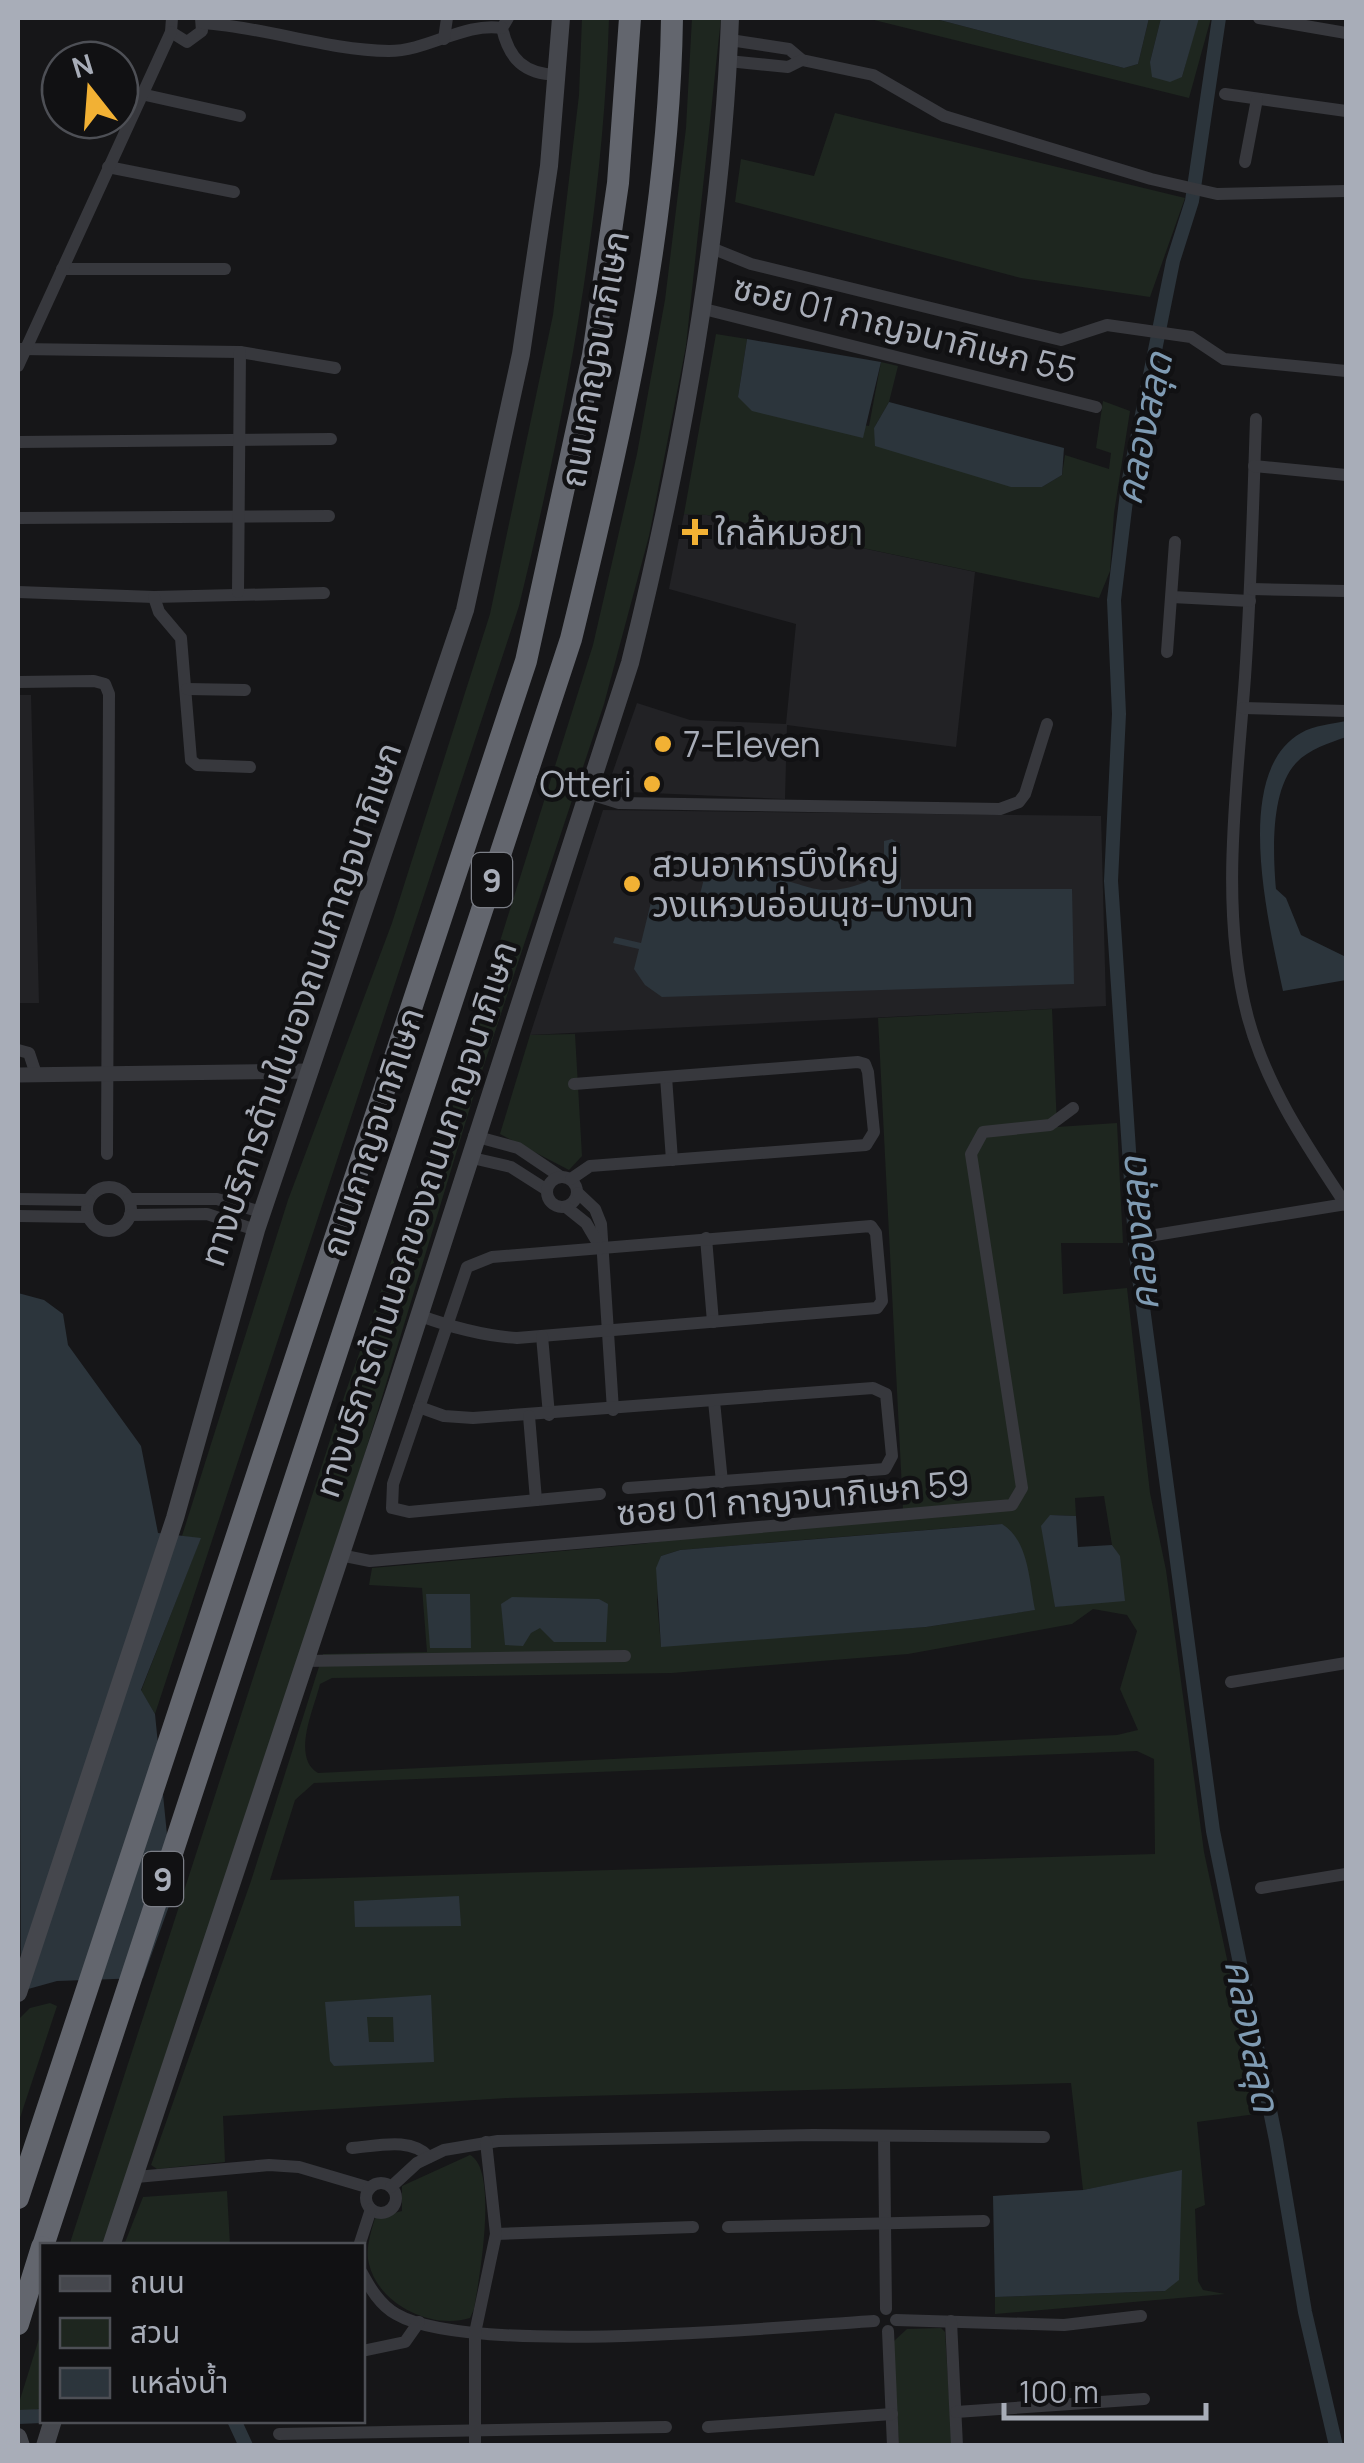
<svg xmlns="http://www.w3.org/2000/svg" width="1364" height="2463" viewBox="0 0 1364 2463" font-family="Manrope,'Noto Sans Thai',sans-serif">
<style>
.built{fill:#222225}
.green{fill:#1e261f;fill-rule:evenodd}
.water{fill:#2c353c;fill-rule:evenodd}
.lines{fill:none;stroke-linecap:round;stroke-linejoin:round}
.canal{stroke:#2c353c;stroke-width:14}
.minor{stroke:#37383d;stroke-width:12}
.tertiary{stroke:#37383d;stroke-width:15}
.secondary{stroke:#45474d;stroke-width:18}
.motorway{stroke:#63666e;stroke-width:22}
.poi-dot{fill:#f2b134;stroke:#111113;stroke-width:4}
.labels{text-anchor:middle;dominant-baseline:central;stroke-width:9;stroke-linejoin:round;paint-order:stroke}
.shield{fill:#111113;stroke:#7b7e86;stroke-width:2.5}
.shield-label{font-size:32px;font-weight:bold;fill:#a8adb8}
.street-label{font-size:35px;fill:#a8adb8;stroke:#111113}
.poi-label{font-size:35px;fill:#a8adb8;stroke:#111113;text-anchor:start}
.water-label{font-size:38px;font-style:italic;fill:#7f9bb3;stroke:#111113}
</style>
<rect width="100%" height="100%" fill="#161618"/>
<g class="built">
<path d="M684,514L707,515L975,572L956,747L787,725L785,799L606,791L637,703L690,720L786,724L796,624L669,589Z"/>
<path d="M18,695H31L39,1003H18Z"/>
<path d="M603,810L1101,816L1106,1006L530,1035Z"/>
</g>
<g class="green">
<path d="M582,18H609C603,215 566,414 519,606L155,1714L141,1691L200,1539L182,1536L288,1200L392,923L490,614L553,315L579,95Z"/>
<path d="M692,18H721L686,346L649,536L604,704L472,1101L355,1486L104,2245L69,2246L345,1394L474,1024L593,645L637,454L665,300L686,128Z"/>
<path d="M866,18H932L1124,68L1138,64L1149,18H1161L1150,62L1182,77L1198,18H1211L1189,98Z"/>
<path d="M835,113L1185,198L1150,297L1021,278L735,202L741,159L814,176Z"/>
<path d="M716,334L747,339L738,397L869,426L881,362L898,366L889,402L874,428L1042,487L1062,475L1065,455L1109,469L1111,453L1096,448L1103,401L1130,411L1114,513L1110,571L1099,598L707,515L684,514Z"/>
<path d="M1052,1009L1057,1127L1117,1123L1123,1243H1061L1063,1294L1127,1288L1150,1493L1166,1570L1204,1852L1251,2071L1256,2114L1197,2122L1205,2205L1195,2209L1198,2281L1203,2290L1225,2294L995,2314V2297L1165,2291L1182,2171L1083,2190L1071,2083L507,2098L223,2116L225,2162L157,2169L151,2165L251,1881L323,1654L427,1652L422,1588L369,1585L372,1568L641,1544L903,1509L878,1018ZM1104,1496L1112,1545L1120,1557L1069,1605L1055,1607L1050,1515L1076,1516L1075,1498ZM1001,1524L1034,1610L926,1627L661,1646L657,1602L661,1556L680,1550ZM1093,1609L1127,1615L1137,1631L1120,1689L1138,1730L1117,1735L318,1773C291,1757 314,1709 320,1684L332,1678L672,1673L908,1654L1072,1624ZM1137,1751L1154,1759L1155,1854L270,1880L295,1800L314,1783Z"/>
<path d="M575,1034L582,1156L569,1170L500,1134L530,1035Z"/>
<path d="M50,2003L57,2006L18,2124V2020L30,2008Z"/>
<path d="M470,2155C499,2170 479,2280 474,2309L470,2318C432,2330 379,2305 369,2264C365,2249 371,2232 375,2218L402,2211V2186Z"/>
<path d="M227,2191L230,2245H124L143,2197Z"/>
<path d="M941,2328L945,2332L952,2445H899L893,2342L907,2329Z"/>
<path d="M42,2329V2408L18,2413V2406Z"/>
</g>
<g class="water">
<path d="M932,18H1149L1138,64L1124,68Z"/>
<path d="M1161,18H1199L1182,77L1170,82L1152,77L1150,62Z"/>
<path d="M747,339L881,362L863,438L752,411L738,397Z"/>
<path d="M889,402L1064,448L1062,475L1042,487H1011L875,446L874,428Z"/>
<path d="M1346,721V737C1329,743 1309,749 1296,763C1270,791 1273,854 1276,889L1286,898L1301,935L1346,957V980L1283,991C1270,928 1230,773 1301,733C1314,725 1333,724 1346,721Z"/>
<path d="M892,839L901,845V889H1072L1074,984L662,997L645,985L634,969L639,949L613,943L615,937L641,943L652,898L697,906L709,859L748,864L755,875C807,879 812,902 866,882V855H884V841Z"/>
<path d="M18,1293L44,1300L63,1314L68,1345L141,1446L158,1533L201,1538L141,1690L155,1714L173,1895L143,1978L57,1981L21,1991Z"/>
<path d="M1050,1515L1076,1516L1078,1547L1112,1545L1120,1556L1125,1601L1055,1607L1041,1526Z"/>
<path d="M1002,1524C1029,1541 1029,1581 1035,1610L926,1627L661,1647L656,1568L661,1556L680,1550Z"/>
<path d="M426,1594H470L471,1648H430Z"/>
<path d="M512,1597L599,1599L608,1604L606,1642H554L540,1628L531,1633L523,1646L505,1645L501,1604Z"/>
<path d="M459,1896L461,1926L355,1927L354,1901Z"/>
<path d="M431,1995L434,2062L334,2066L330,2061L325,2002ZM367,2017H393L394,2042H369Z"/>
<path d="M1182,2170L1179,2280L1165,2291L995,2297L993,2196L1083,2190Z"/>
</g>
<g class="lines">
<g class="canal">
<path d="M1219,18L1192,201L1173,261L1128,484L1114,600L1119,714L1111,881L1136,1255L1213,1831L1276,2140L1305,2312L1336,2446"/>
<path d="M18,2417L42,2416"/>
<path d="M234,2420L246,2446"/>
</g>
<g class="minor">
<path d="M172,18L171,32L187,42L202,31L201,18"/>
<path d="M508,18L502,28C509,59 524,74 557,75"/>
<path d="M1259,18L1346,33"/>
<path d="M203,23C265,27 326,50 389,51C428,51 464,22 502,28"/>
<path d="M444,39L447,18"/>
<path d="M730,40L789,49L802,60L873,75L944,116L1151,179L1217,194L1346,191"/>
<path d="M728,61L788,67L802,60"/>
<path d="M141,94L240,116"/>
<path d="M1225,94L1346,111"/>
<path d="M1245,162L1257,99"/>
<path d="M108,167L234,192"/>
<path d="M709,247L751,264L1061,340L1107,325L1191,337L1224,359L1346,371"/>
<path d="M62,269H225"/>
<path d="M700,308L1096,407"/>
<path d="M20,349L240,352L335,368"/>
<path d="M18,366L171,32"/>
<path d="M1256,419C1253,505 1251,591 1245,677C1237,788 1219,909 1248,1018C1267,1088 1307,1146 1346,1205"/>
<path d="M18,442L331,439"/>
<path d="M1254,466L1346,475"/>
<path d="M18,518L329,516"/>
<path d="M1252,589L1346,591"/>
<path d="M18,592L154,597L324,593"/>
<path d="M238,592L240,352"/>
<path d="M154,597L159,612L181,638L191,760L197,765L250,767"/>
<path d="M1172,597L1250,601"/>
<path d="M1167,652L1175,542"/>
<path d="M18,682L94,681L105,684L109,694L107,1154"/>
<path d="M187,689L245,690"/>
<path d="M1243,708L1346,711"/>
<path d="M590,794L619,803L1000,809L1019,802L1025,794L1047,724"/>
<path d="M18,1050L29,1053L36,1074"/>
<path d="M666,1077L672,1160"/>
<path d="M474,1136L518,1148L561,1177"/>
<path d="M468,1157L511,1167L547,1190"/>
<circle cx="562" cy="1192" r="15"/>
<path d="M571,1179L590,1166L866,1145L874,1132L868,1072L865,1064L858,1062L574,1084"/>
<circle cx="109" cy="1209" r="22"/>
<path d="M578,1193L595,1209L601,1224L613,1410"/>
<path d="M18,1199L89,1200"/>
<path d="M129,1199H217L261,1212"/>
<path d="M566,1207L586,1223L599,1245"/>
<path d="M130,1215L207,1214L256,1230"/>
<path d="M18,1216L88,1217"/>
<path d="M1149,1236L1346,1204"/>
<path d="M706,1238L713,1322"/>
<path d="M418,1315C451,1327 482,1336 517,1338L877,1308L882,1301L876,1233L871,1226L492,1257L467,1267L393,1484L392,1508L409,1512L600,1494"/>
<path d="M542,1336L549,1415"/>
<path d="M714,1401L722,1482"/>
<path d="M419,1407L444,1416L473,1418L873,1388L886,1394L892,1456L885,1469L628,1488"/>
<path d="M529,1416L536,1500"/>
<path d="M340,1555L370,1561L1012,1505L1022,1488L971,1154L983,1132L1050,1125L1073,1108"/>
<path d="M305,1661L625,1656"/>
<path d="M1231,1682L1346,1663"/>
<path d="M1261,1888L1346,1874"/>
<path d="M884,2137L886,2309"/>
<path d="M352,2148C378,2146 411,2137 429,2157"/>
<path d="M136,2177L269,2165L299,2167L370,2188"/>
<circle cx="381" cy="2198" r="15"/>
<path d="M391,2187L417,2163L444,2150L498,2141L813,2135L1044,2137"/>
<path d="M728,2227L984,2221"/>
<path d="M496,2234L693,2227"/>
<path d="M359,2246L371,2209"/>
<path d="M362,2273C370,2288 380,2305 396,2314C469,2357 778,2327 874,2321"/>
<path d="M896,2320L1064,2325L1141,2316"/>
<path d="M951,2321L957,2446"/>
<path d="M888,2331L893,2446"/>
<path d="M362,2351L405,2342L419,2322"/>
<path d="M956,2412L1144,2399"/>
<path d="M708,2427L892,2414"/>
<path d="M279,2434L666,2427"/>
<path d="M475,2446V2333L496,2234L486,2142"/>
</g>
<path class="tertiary" d="M18,1075L311,1071"/>
<g class="secondary">
<path d="M18,1993L175,1518L256,1230L465,610L521,354L549,166L561,18"/>
<path d="M111,2246L393,1397L630,663C682,454 722,234 730,18"/>
<path d="M18,2437L21,2446"/>
<path d="M45,2446L53,2420"/>
</g>
<g class="motorway">
<path d="M18,2198L526,661L593,355L618,183L630,18"/>
<path d="M43,2246L571,639C621,436 669,228 672,18"/>
<path d="M18,2324L42,2247"/>
</g>
</g>
<g class="poi-dot">
<path d="M690 517h10v10h10v10h-10v10h-10v-10h-10v-10h10z"/>
<circle cx="663" cy="744" r="10"/>
<circle cx="652" cy="784" r="10"/>
<circle cx="632" cy="884" r="10"/>
</g>
<g class="labels">
<g class="shield">
<rect x="472" y="853" width="40" height="54" rx="8"/>
<rect x="143" y="1852" width="40" height="54" rx="8"/>
</g>
<g class="shield-label">
<text x="492" y="880">9</text>
<text x="163" y="1879">9</text>
</g>
<g class="street-label">
<text transform="translate(905 328) rotate(14)">ซอย 01 กาญจนากิเษก 55</text>
<text transform="translate(594 359) rotate(-80)">ถนนกาญจนาภิเษก</text>
<text transform="translate(300 1004) rotate(-71)">ทางบริการด้านในของถนนกาญจนาภิเษก</text>
<text transform="translate(372 1132) rotate(-72)">ถนนกาญจนาภิเษก</text>
<text transform="translate(415 1219) rotate(-72)">ทางบริการด้านนอกของถนนกาญจนาภิเษก</text>
<text transform="translate(793 1497) rotate(-5)">ซอย 01 กาญจนาภิเษก 59</text>
</g>
<g class="poi-label">
<text x="715" y="532">ใกล้หมอยา</text>
<text x="683" y="744">7-Eleven</text>
<text x="632" y="784" text-anchor="end">Otteri</text>
<text x="652" y="864">สวนอาหารบึงใหญ่<tspan x="652" dy="40">วงแหวนอ่อนนุช-บางนา</tspan></text>
</g>
<g class="water-label">
<text transform="translate(1142 428) rotate(-78)">คลองสลุด</text>
<text transform="translate(1137 1234) rotate(-95)">คลองสลุด</text>
<text transform="translate(1254 2035) rotate(79)">คลองสลุด</text>
</g>
</g>
<rect width="1364" height="2463" fill="none" stroke="#a8adb8" stroke-width="40"/>
<rect x="40" y="2243" width="325" height="180" fill="#111113" stroke="#4d4f55" stroke-width="2.5"/>
<rect x="60" y="2276" width="50" height="15" fill="#45474d" stroke="#4d4f55" stroke-width="2.5"/>
<text x="130" y="2293" font-size="30" fill="#a8adb8">ถนน</text>
<rect x="60" y="2318" width="50" height="30" fill="#1e261f" stroke="#4d4f55" stroke-width="2.5"/>
<text x="130" y="2343" font-size="30" fill="#a8adb8">สวน</text>
<rect x="60" y="2368" width="50" height="30" fill="#2c353c" stroke="#4d4f55" stroke-width="2.5"/>
<text x="130" y="2393" font-size="30" fill="#a8adb8">แหล่งน้ำ</text>
<g transform="translate(90 90) rotate(343)"><circle r="48" fill="#111113" stroke="#4d4f55" stroke-width="2.5"/>
<path d="M0-8L18 38L0 25L-18 38Z" fill="#f2b134"/>
<text y="-15" font-size="28" font-weight="bold" text-anchor="middle" fill="#a8adb8">N</text>
</g>
<path d="M1004 2403v15h202v-15" fill="none" stroke="#a8adb8" stroke-width="5"/>
<text x="1019" y="2403" font-size="30" fill="#a8adb8" stroke="#111113" stroke-width="8" paint-order="stroke">100 m</text>
</svg>
